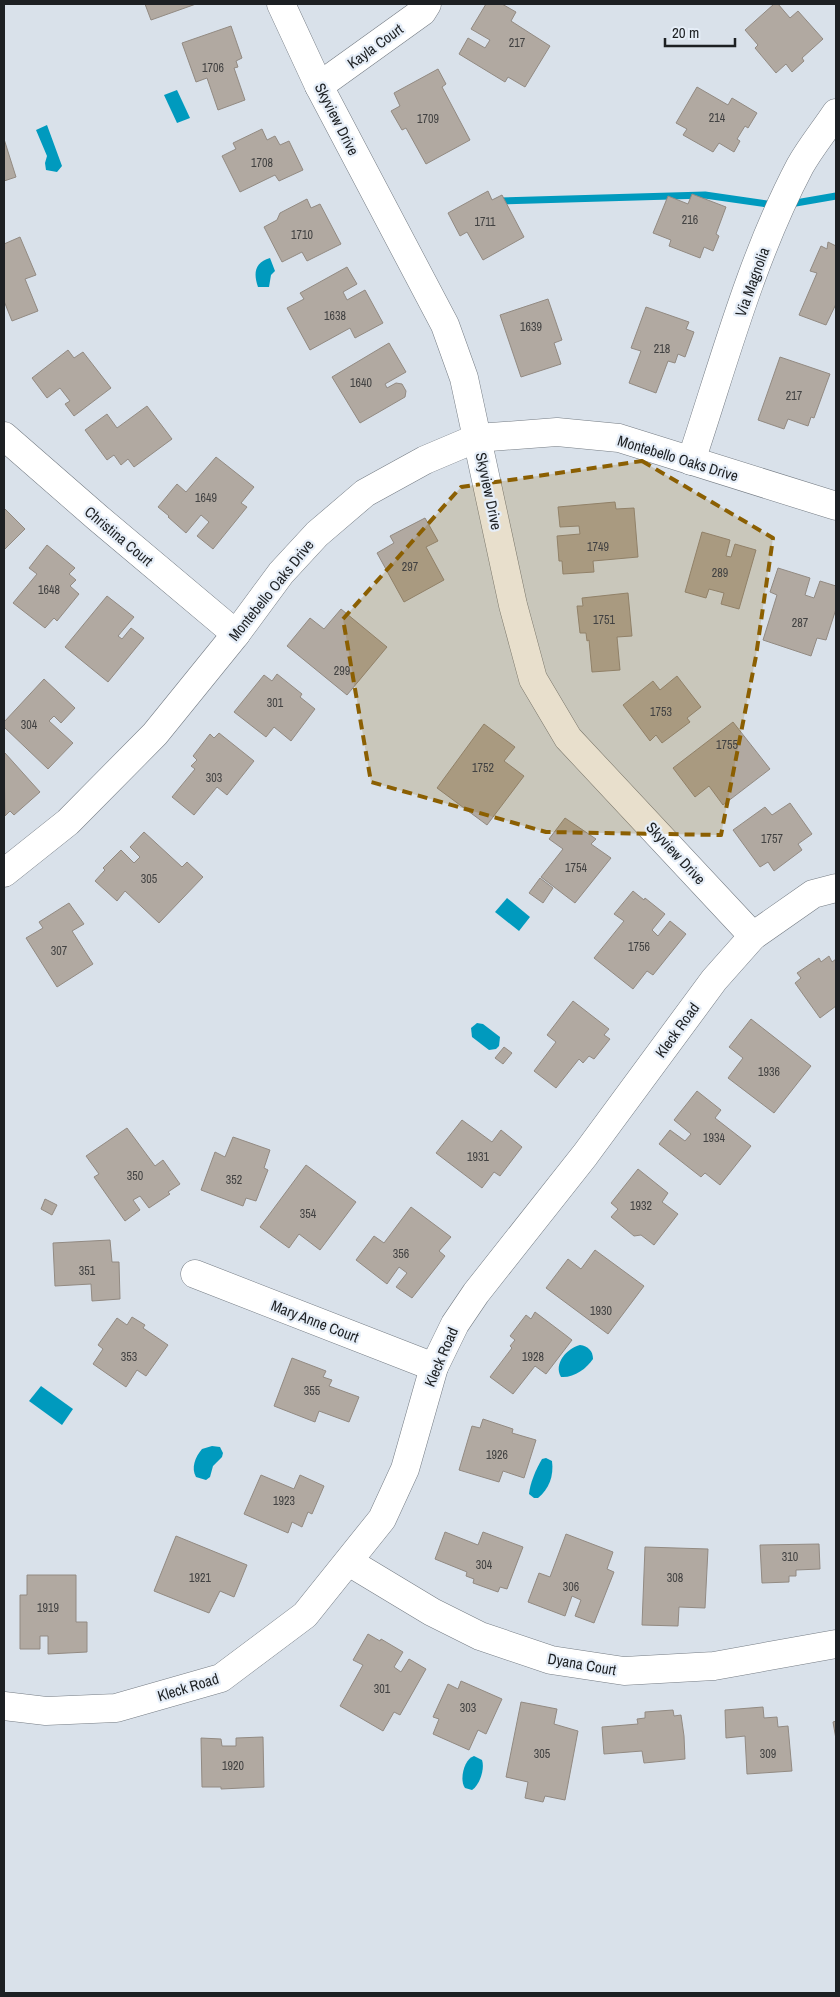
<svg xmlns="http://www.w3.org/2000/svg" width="840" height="1997" viewBox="0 0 840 1997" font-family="'Archivo Narrow',sans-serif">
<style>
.water{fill:#009abe}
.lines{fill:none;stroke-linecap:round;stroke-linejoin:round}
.stream{stroke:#009abe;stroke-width:7}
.building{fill:#b1a9a1;stroke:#928a82}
.street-casing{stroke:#757c84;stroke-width:29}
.street{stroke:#fff;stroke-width:28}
.marked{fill:#8b5f02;fill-opacity:0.2;stroke:#8b5f02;stroke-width:4;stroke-dasharray:10 6;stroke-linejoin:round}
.labels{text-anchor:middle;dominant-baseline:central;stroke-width:4.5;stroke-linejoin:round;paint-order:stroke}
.number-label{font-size:12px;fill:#424242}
.street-label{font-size:15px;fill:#1d2023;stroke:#e6eef8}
</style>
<rect width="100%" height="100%" fill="#d9e1ea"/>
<g class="water">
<path d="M177,90L190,118L177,123L164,95Z"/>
<path d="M47,125L62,166L57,172L46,170L45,163L47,156L36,130Z"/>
<path d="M270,258L275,271L271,275L269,287H258C253,273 255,262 270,258Z"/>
<path d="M507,898L530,917L519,931L495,912Z"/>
<path d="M477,1023L483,1024L500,1037L499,1046L496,1049L489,1050L472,1037L471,1028Z"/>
<path d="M580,1345C588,1346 593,1351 593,1359C586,1369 574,1378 561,1377C553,1364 567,1348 580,1345Z"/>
<path d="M41,1386L73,1409L62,1425L29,1401Z"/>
<path d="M212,1446L220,1447L223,1453L222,1457L213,1466L210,1477L206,1480L196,1477C191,1468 195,1457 202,1449Z"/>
<path d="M546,1458L552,1461C554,1476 549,1489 538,1498H534L529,1494C530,1483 536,1469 542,1459Z"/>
<path d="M474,1756L482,1760C485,1768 480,1785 472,1790L465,1788C459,1780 464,1759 474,1756Z"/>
</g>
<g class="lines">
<g class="stream">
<path d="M498,201L705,195L774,205"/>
<path d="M790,204L836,196"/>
</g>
</g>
<g class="building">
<path d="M145,4H196L151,20Z"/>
<path d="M486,4H502L516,12L511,21L550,46L525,87L508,77L505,82L459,54L468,38L485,48L490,40L471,29Z"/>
<path d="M774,4H778L790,18L798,11L823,39L802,58L804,61L792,72L786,64L776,73L755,48L758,45L745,30Z"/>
<path d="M231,26L242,58L236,61L238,67L234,68L245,100L218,110L207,78L196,82L182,43Z"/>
<path d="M438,69L446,84L442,87L470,140L426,164L406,128L402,130L391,111L400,106L394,93Z"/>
<path d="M697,87L728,105L732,98L757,113L748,128L745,126L737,139L740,141L734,152L719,143L713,152L683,135L687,129L676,123Z"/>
<path d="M262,129L267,140L275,136L280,145L289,141L303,170L279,181L275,175L240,192L222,156L236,149L233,143Z"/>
<path d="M4,139L16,177L4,181Z"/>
<path d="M488,191L492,200L502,195L524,237L483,260L467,232L460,236L448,213Z"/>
<path d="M692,194L726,207L716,234L719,236L713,251L704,247L700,258L669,246L671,240L653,233L668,196L688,204Z"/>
<path d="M307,199L311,208L320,204L341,244L307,261L302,252L282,262L264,227L277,220L280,213Z"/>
<path d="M20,237L36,275L25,279L38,311L12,321L4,301V244Z"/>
<path d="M828,242L836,246V304L826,325L799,315L817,273L810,271L821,246L827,249Z"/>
<path d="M347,267L357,284L343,292L347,300L365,290L383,323L355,338L350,328L310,350L287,308L304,299L300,293Z"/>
<path d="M548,299L562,340L554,343L561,364L521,377L500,315Z"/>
<path d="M646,307L689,322L686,329L694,332L685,357L678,354L675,363L668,361L656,393L629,383L641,351L631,348Z"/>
<path d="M389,343L406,372L385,384L387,388L396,383L402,384L406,391L405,397L360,423L332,377Z"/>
<path d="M68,350L74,358L83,352L111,388L74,416L65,404L70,401L60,388L47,398L32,378Z"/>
<path d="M780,357L830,374L814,418L811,417L808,426L788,419L784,429L758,420Z"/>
<path d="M147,406L172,439L134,467L128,459L121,465L114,455L107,460L85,430L107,414L117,428Z"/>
<path d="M216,457L254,487L241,503L247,507L213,549L197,536L209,522L201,515L186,533L168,517L169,516L158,507L177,484L186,492Z"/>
<path d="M615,502L616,509L634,508L638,557L593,561L594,572L563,574L562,561H559L557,536L580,534L579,526L560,527L558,507Z"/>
<path d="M4,508L25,529L4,550Z"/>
<path d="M425,518L438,541L426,547L444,580L404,602L377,553L394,543L390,536Z"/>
<path d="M702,532L730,540L726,556L731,557L735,544L756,550L739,609L721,604L724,593L709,589L706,598L685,592Z"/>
<path d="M47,545L75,568L69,574L76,580L70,586L79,594L57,621L54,618L45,628L13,603L37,574L29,568Z"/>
<path d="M778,568L810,578L805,595L814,598L820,581L836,586V609L826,640L817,638L811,656L763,640L777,595L770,592Z"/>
<path d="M628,593L632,636L617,637L620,670L592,672L589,640L587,641L586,633H580L577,606H583L582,598Z"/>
<path d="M107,596L134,617L118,636L122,639L131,628L144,638L108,682L65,647Z"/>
<path d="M341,609L387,647L347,695L287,646L310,618L324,629Z"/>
<path d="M277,674L302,694L300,697L315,709L291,741L274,727L266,737L234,712L264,675L272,681Z"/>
<path d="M677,676L701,707L687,718L690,722L662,743L656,735L650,741L623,705L653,681L660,690Z"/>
<path d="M44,679L75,708L61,723L54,716L49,721L73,743L48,769L4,727V722Z"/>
<path d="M733,722L770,769L723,805L709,786L695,797L673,768Z"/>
<path d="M484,724L515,747L504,761L524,776L487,825L437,788Z"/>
<path d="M219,733L254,761L227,795L217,787L194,815L172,797L195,769L191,766L197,760L193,756L210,734L214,738Z"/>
<path d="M5,753L40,792L14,815L10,811L5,816L4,755Z"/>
<path d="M790,803L812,834L798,844L802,850L774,871L768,862L760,867L733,830L765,807L772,815Z"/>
<path d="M565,818L596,839L591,844L611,858L575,903L541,877L563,849L549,839Z"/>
<path d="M144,832L182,867L187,862L203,877L159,923L125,891L117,901L95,881L105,870L103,868L121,850L134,863L140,857L130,847Z"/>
<path d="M540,878L553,888L543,903L529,893Z"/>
<path d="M633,891L644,900L645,898L665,914L652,930L658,936L670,921L686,934L653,975L647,971L633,989L594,958L624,921L614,914Z"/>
<path d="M69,903L84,924L72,931L93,964L57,987L26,938L43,928L39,922Z"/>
<path d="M829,956L832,962L836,959V1006L820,1018L795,983L801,978L797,973L819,958L821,962Z"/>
<path d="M573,1001L609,1029L604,1035L610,1039L594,1059L589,1056L583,1063L579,1059L556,1088L534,1071L556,1042L547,1035Z"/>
<path d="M751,1019L811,1066L774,1113L728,1078L743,1058L729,1047Z"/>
<path d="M504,1047L512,1053L503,1064L495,1058Z"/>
<path d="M697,1091L721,1110L715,1118L751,1146L720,1185L705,1173L701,1177L659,1144L670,1130L685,1141L691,1134L674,1120Z"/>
<path d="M462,1120L492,1142L501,1130L522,1147L500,1176L494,1172L482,1188L436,1153Z"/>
<path d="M127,1128L155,1166L163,1160L180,1184L168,1192L170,1194L149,1208L140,1196L133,1200L140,1210L125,1221L94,1177L99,1174L86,1156Z"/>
<path d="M233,1137L270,1150L264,1168L268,1170L256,1201L246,1198L243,1206L201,1190L215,1152L225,1157Z"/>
<path d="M306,1165L356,1202L320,1250L299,1234L289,1248L260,1227Z"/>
<path d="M638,1169L668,1193L662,1202L678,1214L654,1245L641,1235L634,1236L611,1217L618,1209L611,1203Z"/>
<path d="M45,1199L57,1205L52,1215L41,1209Z"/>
<path d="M411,1207L451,1237L439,1251L445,1256L412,1298L396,1287L407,1273L399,1267L387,1284L356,1260L374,1236L384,1243Z"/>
<path d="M110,1240L112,1262H119L120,1299L92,1301L91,1284L55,1286L53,1243Z"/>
<path d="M595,1250L644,1286L608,1334L546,1288L568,1259L581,1269Z"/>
<path d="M535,1312L572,1340L546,1374L535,1366L513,1394L490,1377L512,1348L510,1346L515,1340L510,1336L526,1315L531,1319Z"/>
<path d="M132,1317L145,1325L143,1328L168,1345L146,1376L137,1370L126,1387L93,1364L103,1349L98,1345L117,1318L127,1325Z"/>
<path d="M292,1358L326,1371L323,1377L332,1380L329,1386L359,1397L349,1422L319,1411L315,1422L274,1406Z"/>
<path d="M483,1419L513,1429L512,1433L536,1440L524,1478L503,1471L499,1482L459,1470L472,1426L480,1428Z"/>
<path d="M261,1475L294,1489L300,1475L324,1486L312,1514L308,1512L302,1527L292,1522L288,1533L244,1514Z"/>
<path d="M445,1532L478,1545L483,1532L523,1547L507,1589L500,1587L498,1592L473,1583L474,1579L466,1576L467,1572L435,1559Z"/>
<path d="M566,1534L613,1552L607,1569L614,1572L594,1623L575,1616L581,1600L572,1596L565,1616L528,1602L539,1573L550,1577Z"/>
<path d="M176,1536L247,1565L234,1597L220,1591L209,1613L154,1591Z"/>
<path d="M819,1544L820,1569L796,1570V1576H789V1582L762,1583L760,1545Z"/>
<path d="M645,1547L708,1549L705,1608L679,1607L678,1626L642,1625Z"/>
<path d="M27,1575H76V1622H87V1652L48,1654V1636H40V1649H20V1595H27Z"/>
<path d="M368,1634L380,1641L381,1639L403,1652L394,1667L401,1672L409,1659L426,1669L400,1715L394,1712L383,1731L340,1706L363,1665L353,1660Z"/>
<path d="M461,1681L502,1699L486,1734L478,1730L469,1750L433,1734L439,1719L433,1717L448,1684L458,1689Z"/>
<path d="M521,1702L557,1709L554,1724L578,1731L565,1800L545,1796L543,1802L525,1798L528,1782L506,1777Z"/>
<path d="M763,1707L764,1718L777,1717L778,1727L788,1726L792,1771L747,1774L745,1736L726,1738L725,1710Z"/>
<path d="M673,1710L674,1716L681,1715L684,1736L685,1759L644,1763L642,1751L604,1754L602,1727L638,1724L637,1719L645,1718V1712Z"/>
<path d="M836,1721V1739L833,1722Z"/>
<path d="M263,1737L264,1787L221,1789V1787H202L201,1738L221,1739L222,1746H236V1738Z"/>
</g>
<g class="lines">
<g class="street-casing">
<g id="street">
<path d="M281,4L319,86L445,325L464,378L513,605L533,679L568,738L753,936"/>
<path d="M319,86L422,12L427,4"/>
<path d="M4,436L98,518L236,634"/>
<path d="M691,461C724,362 751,259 800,166C810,148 824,131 836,113"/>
<path d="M4,873L68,822L155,734L236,634L281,573L317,534L365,493L425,460L477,438L557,432L619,438L836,506"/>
<path d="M195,1274L434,1367"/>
<path d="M349,1562L432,1612L480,1636L551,1660L624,1671L714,1666L836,1644"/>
<path d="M4,1706L46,1711L116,1708L221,1678L305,1615L382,1519L405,1469L434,1367L455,1324L476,1293L585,1155L714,980L753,936L813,894L836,888"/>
</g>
</g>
<use href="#street" class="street"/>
</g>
<path class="marked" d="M642,461L773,538L756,656L721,835L546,832L371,782L343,619L461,487Z"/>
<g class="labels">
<g class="number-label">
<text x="517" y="43">217</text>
<text x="213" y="68">1706</text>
<text x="717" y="118">214</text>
<text x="428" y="119">1709</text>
<text x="262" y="163">1708</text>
<text x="690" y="220">216</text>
<text x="485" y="222">1711</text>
<text x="302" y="235">1710</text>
<text x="335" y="316">1638</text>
<text x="531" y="327">1639</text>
<text x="662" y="349">218</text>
<text x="361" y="383">1640</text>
<text x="794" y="396">217</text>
<text x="206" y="498">1649</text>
<text x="598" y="547">1749</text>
<text x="410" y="567">297</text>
<text x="720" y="573">289</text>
<text x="49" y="590">1648</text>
<text x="604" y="620">1751</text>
<text x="800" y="623">287</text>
<text x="342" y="671">299</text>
<text x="275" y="703">301</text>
<text x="661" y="712">1753</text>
<text x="29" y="725">304</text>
<text x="727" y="745">1755</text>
<text x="483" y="768">1752</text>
<text x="214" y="778">303</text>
<text x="772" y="839">1757</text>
<text x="576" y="868">1754</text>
<text x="149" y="879">305</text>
<text x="639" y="947">1756</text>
<text x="59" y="951">307</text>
<text x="769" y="1072">1936</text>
<text x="714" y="1138">1934</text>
<text x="478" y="1157">1931</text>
<text x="135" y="1176">350</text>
<text x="234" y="1180">352</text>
<text x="641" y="1206">1932</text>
<text x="308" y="1214">354</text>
<text x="401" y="1254">356</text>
<text x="87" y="1271">351</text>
<text x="601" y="1311">1930</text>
<text x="129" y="1357">353</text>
<text x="533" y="1357">1928</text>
<text x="312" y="1391">355</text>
<text x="497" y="1455">1926</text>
<text x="284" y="1501">1923</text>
<text x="790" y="1557">310</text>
<text x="484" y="1565">304</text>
<text x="200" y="1578">1921</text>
<text x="675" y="1578">308</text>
<text x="571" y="1587">306</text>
<text x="48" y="1608">1919</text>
<text x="382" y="1689">301</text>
<text x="468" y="1708">303</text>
<text x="542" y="1754">305</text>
<text x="768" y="1754">309</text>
<text x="233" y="1766">1920</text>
</g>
<g class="street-label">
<text transform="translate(375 46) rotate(-36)">Kayla Court</text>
<text transform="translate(337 119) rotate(63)">Skyview Drive</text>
<text transform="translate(752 282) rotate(-70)">Via Magnolia</text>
<text transform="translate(678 458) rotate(17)">Montebello Oaks Drive</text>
<text transform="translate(489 491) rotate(78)">Skyview Drive</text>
<text transform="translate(119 536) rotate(40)">Christina Court</text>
<text transform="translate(271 590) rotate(-51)">Montebello Oaks Drive</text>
<text transform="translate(676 853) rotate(47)">Skyview Drive</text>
<text transform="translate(677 1030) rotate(-54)">Kleck Road</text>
<text transform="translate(315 1321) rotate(21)">Mary Anne Court</text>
<text transform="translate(441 1357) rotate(-67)">Kleck Road</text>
<text transform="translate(582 1664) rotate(10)">Dyana Court</text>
<text transform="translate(188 1687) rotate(-17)">Kleck Road</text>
</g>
</g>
<rect width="840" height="1997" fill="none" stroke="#1d2023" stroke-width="10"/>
<path d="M665 38v8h70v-8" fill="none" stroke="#1d2023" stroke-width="2.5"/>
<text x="672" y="38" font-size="15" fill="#1d2023" stroke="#e6eef8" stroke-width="4" paint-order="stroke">20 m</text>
</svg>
